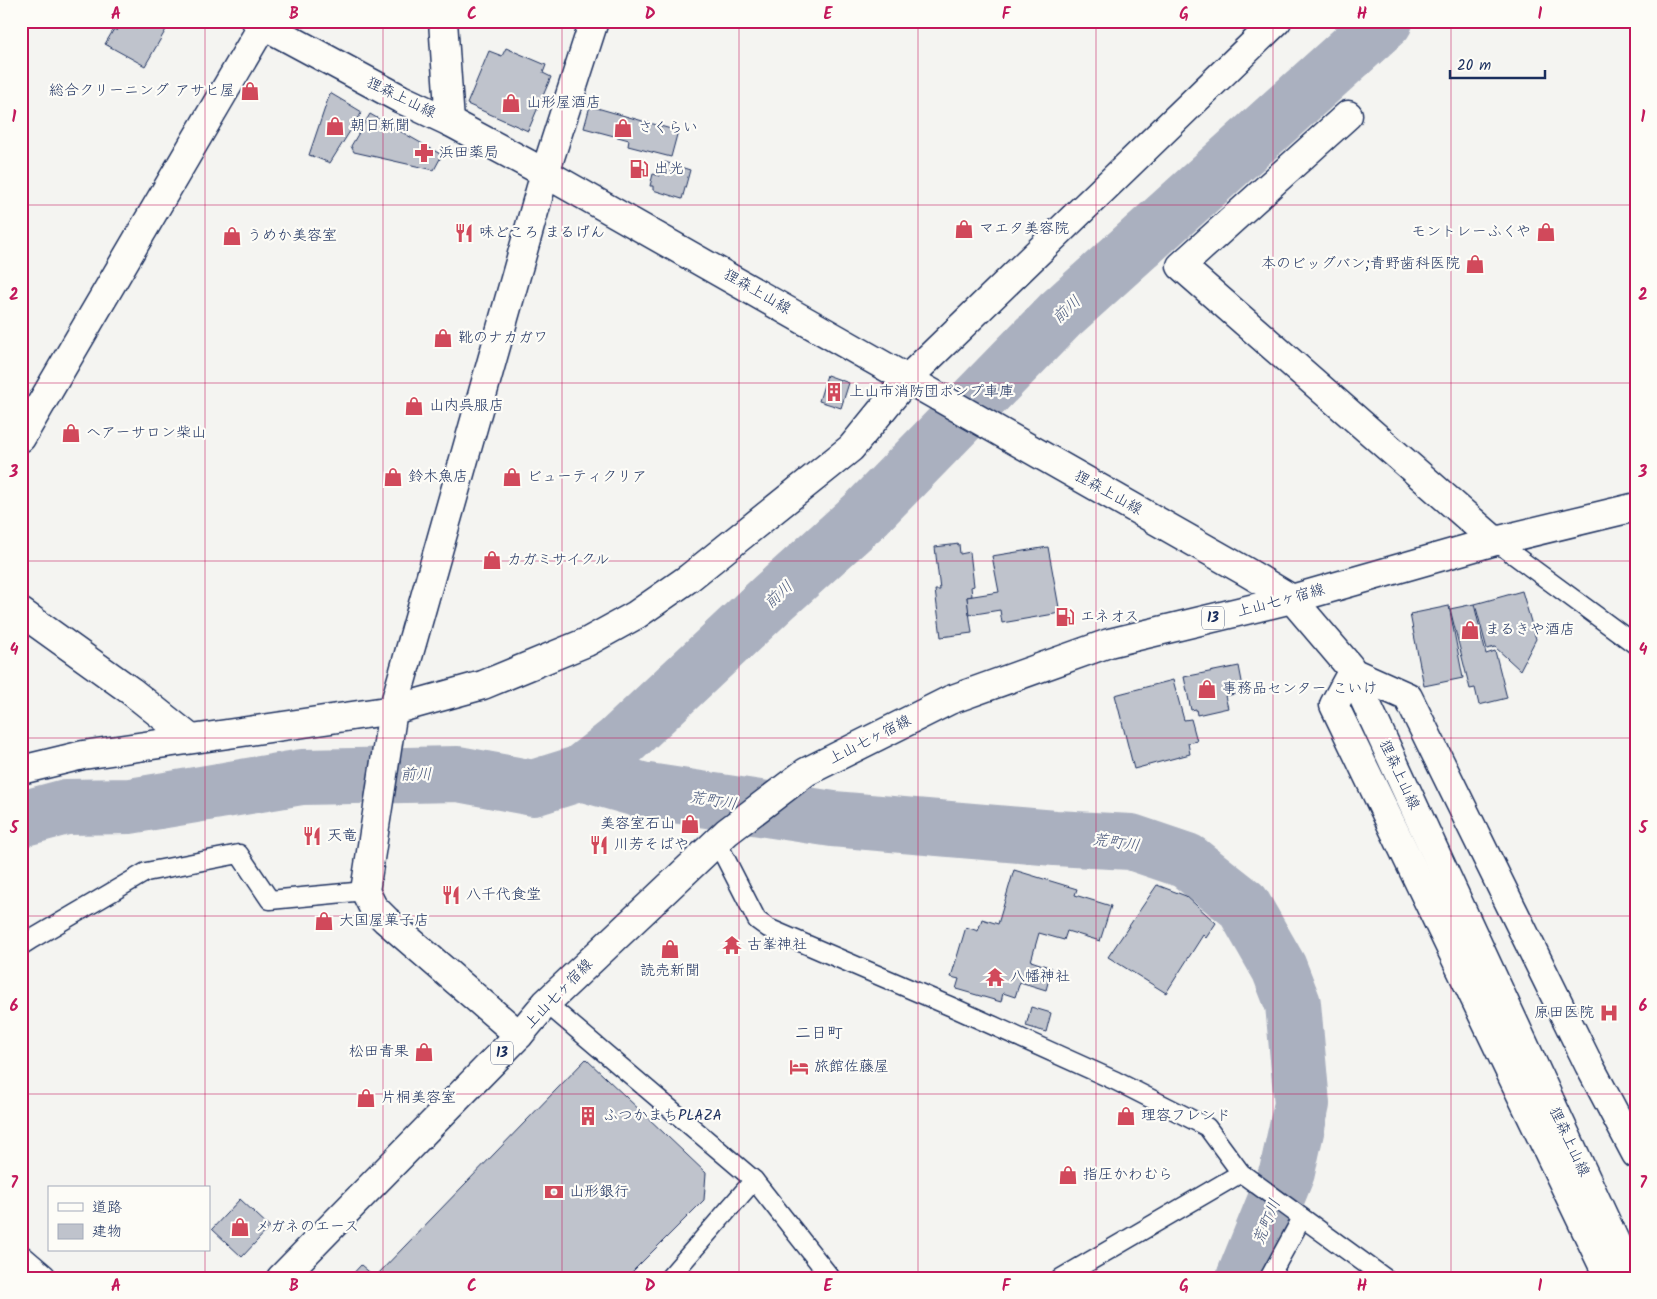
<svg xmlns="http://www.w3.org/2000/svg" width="1657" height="1299" viewBox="0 0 1657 1299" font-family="Kalam,'Klee One',sans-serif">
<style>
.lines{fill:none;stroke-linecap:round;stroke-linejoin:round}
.river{stroke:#aab0bf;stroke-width:56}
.building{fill:#bfc3cc;stroke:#1b2f5e}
.lane-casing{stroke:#1b2f5e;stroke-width:21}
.street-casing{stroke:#1b2f5e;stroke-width:31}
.secondary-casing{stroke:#1b2f5e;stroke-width:31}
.primary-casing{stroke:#1b2f5e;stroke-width:31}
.lane{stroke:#fdfcf7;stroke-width:18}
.street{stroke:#fdfcf7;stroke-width:28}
.secondary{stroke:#fdfcf7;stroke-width:28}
.primary{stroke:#fdfcf7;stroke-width:28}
.grid{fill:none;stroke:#c2185b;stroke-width:1;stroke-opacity:0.55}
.labels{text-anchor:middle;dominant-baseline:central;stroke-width:4.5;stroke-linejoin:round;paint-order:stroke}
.shield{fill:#fdfcf7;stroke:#5f6c8c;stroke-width:1}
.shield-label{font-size:14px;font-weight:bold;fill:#1b2f5e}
.poi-label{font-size:15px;fill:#1b2f5e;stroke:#fdfcf7;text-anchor:start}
.street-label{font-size:15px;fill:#1b2f5e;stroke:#fdfcf7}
.water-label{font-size:16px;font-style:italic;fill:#46567b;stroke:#fdfcf7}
.neighbourhood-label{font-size:16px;fill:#1b2f5e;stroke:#fdfcf7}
.neatline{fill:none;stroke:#c2185b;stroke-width:2}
.grid-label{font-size:16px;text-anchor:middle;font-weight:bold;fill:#c2185b}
</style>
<rect width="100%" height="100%" fill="#f4f4f1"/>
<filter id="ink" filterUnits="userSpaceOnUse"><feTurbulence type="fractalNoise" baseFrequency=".02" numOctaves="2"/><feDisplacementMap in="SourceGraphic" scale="10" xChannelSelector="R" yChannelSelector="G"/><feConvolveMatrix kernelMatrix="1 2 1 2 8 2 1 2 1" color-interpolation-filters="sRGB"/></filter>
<g filter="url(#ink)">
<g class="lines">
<g class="river">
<path d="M581,773L641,790L833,819L1055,838L1131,842L1187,861L1243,905L1279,968L1293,1004L1302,1104L1287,1172L1244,1278"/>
<path d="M21,819L66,807L130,806L302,777L458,774L533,788L581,773L619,743L773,598L865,515L1060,315L1385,21"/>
</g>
</g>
<g class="building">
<path d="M122,21H171L145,66L105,44L114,29L117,31Z"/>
<path d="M506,48L546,65L543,73L551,77L528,131L467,104L489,51L502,56Z"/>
<path d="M330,93L362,112L330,163L309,155Z"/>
<path d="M590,106L678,131L671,157L628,146L629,140L584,128Z"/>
<path d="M370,114L442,155L434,170L354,152L351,146Z"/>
<path d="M665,162L690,170L682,199L653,190V186H650L653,174L660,176Z"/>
<path d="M827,375L849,383L841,408L819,401Z"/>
<path d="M959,544L960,554L970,552L974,586L971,587L972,596L967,597L972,633L941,637L935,590H940L935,547Z"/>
<path d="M1048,547L1060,613L1002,623L1000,610L969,615L967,597L999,592L992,556Z"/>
<path d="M1522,591L1536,639L1520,670L1495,647L1487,649L1475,604Z"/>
<path d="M1474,604L1486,654L1495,651L1507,698L1479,705L1475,688L1470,689L1450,609Z"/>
<path d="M1449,606L1463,678L1424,686L1410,614Z"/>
<path d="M1239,666L1244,692L1225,696L1228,708L1197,715L1196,709L1191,710L1184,677Z"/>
<path d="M1173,680L1184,720L1191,719L1197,741L1188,743L1190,754L1134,769L1115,695Z"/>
<path d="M1014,870L1077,889L1075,895L1111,906L1100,941L1067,931L1064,940L1039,933L1031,961L1052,968L1046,990L1020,982L1015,997L1003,993L1001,1002L956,989L959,979L951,977L966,927L978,931L982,919L998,924Z"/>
<path d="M1157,885L1186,896L1216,923L1206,938L1203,935L1166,993L1108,957Z"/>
<path d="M1031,1007L1051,1013L1046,1032L1026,1026Z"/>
<path d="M586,1059L706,1173L704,1200L626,1278H349L361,1265L375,1277Z"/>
<path d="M240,1199L270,1227L242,1257L212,1229Z"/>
</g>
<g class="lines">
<g class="lane-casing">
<g id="lane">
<path d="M1495,541L1636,645"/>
<path d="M717,842L757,920L768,928L952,1007L1116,1081L1207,1127L1241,1173L1385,1278"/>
<path d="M21,946L32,939L146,872L239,854L270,900L365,891"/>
<path d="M546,1003L754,1180L831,1278"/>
<path d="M669,1278L754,1180"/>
<path d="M1061,1278L1241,1173"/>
<path d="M1269,1278L1302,1218"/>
</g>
</g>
<g class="street-casing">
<g id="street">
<path d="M443,21L450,122"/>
<path d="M1348,115L1181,266L1495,541"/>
<path d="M21,438L263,25"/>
<path d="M21,612L131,691L190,738"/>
<path d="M21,770L83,755L393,710L483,685L587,642L636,615L689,578L851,448L908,378L1277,21"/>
<path d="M519,1035L386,920L373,907L365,891L393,710L545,173"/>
<path d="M1609,1278L1334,705L1352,672L1408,697L1589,1065L1636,1154"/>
</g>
</g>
<g class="secondary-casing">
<g id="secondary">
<path d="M256,21L401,99L450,122L545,173L1245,571L1292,599L1349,666L1632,1278"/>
<path d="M545,173L594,21"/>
<path d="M21,1260L42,1278"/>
</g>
</g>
<g class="primary-casing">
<path id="primary" d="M281,1278L519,1035L546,1003L727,832L806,772L950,700L1109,643L1292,599L1495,541L1636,507"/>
</g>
<use href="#lane" class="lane"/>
<use href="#street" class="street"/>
<use href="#secondary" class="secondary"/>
<use href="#primary" class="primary"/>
</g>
</g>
<path class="grid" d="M205,21V1188M383,21V1278M562,21V1278M739,21V1278M918,21V1278M1096,21V1278M1273,21V1278M1451,21V1278M21,205H1636M21,383H1636M21,561H1636M21,738H1636M21,916H1636M21,1094H1636M205,1250V1278"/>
<defs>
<g id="shop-bare" transform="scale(1.5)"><path d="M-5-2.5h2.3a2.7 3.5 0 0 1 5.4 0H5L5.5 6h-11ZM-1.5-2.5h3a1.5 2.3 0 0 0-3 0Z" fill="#d1495b" stroke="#fdfcf7" stroke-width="2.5" paint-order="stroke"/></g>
<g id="pharmacy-bare" transform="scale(1.5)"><path d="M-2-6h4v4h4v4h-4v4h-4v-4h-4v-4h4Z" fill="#d1495b" stroke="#fdfcf7" stroke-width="2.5" paint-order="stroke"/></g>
<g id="fuel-bare" transform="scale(1.5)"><path d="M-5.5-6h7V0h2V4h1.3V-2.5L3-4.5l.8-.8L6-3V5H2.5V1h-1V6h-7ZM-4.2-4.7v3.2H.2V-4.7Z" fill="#d1495b" stroke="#fdfcf7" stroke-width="2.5" paint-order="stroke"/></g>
<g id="restaurant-bare" transform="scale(1.5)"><path d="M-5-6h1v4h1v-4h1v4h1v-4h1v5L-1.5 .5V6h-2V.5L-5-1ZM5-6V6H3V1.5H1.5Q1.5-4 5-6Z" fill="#d1495b" stroke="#fdfcf7" stroke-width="2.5" paint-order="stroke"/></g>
<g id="building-bare" transform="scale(1.5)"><path d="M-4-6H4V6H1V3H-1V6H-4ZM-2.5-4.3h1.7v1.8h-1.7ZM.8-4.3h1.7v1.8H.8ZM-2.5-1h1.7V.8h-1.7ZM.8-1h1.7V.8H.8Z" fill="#d1495b" stroke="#fdfcf7" stroke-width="2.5" paint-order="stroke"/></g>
<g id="temple-bare" transform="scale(1.5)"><path d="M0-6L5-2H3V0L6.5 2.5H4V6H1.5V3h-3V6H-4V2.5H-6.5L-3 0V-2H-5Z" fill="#d1495b" stroke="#fdfcf7" stroke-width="2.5" paint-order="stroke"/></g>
<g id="hospital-bare" transform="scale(1.5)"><path d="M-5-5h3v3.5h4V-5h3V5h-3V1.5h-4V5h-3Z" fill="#d1495b" stroke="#fdfcf7" stroke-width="2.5" paint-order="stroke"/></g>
<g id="hotel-bare" transform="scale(1.5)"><path d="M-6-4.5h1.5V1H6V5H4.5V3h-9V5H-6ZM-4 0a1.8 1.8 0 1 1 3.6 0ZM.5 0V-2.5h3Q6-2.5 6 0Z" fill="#d1495b" stroke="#fdfcf7" stroke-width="2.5" paint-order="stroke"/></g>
<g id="bank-bare" transform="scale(1.5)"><path d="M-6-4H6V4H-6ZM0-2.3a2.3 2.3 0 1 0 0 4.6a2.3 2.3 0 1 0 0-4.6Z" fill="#d1495b" stroke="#fdfcf7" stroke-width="2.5" paint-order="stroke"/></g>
</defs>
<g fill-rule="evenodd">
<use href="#shop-bare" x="250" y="91"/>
<use href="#shop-bare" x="511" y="103"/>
<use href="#shop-bare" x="335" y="126"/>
<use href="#shop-bare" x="623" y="128"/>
<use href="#pharmacy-bare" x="424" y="153"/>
<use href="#fuel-bare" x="639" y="169"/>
<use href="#shop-bare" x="964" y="229"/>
<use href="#shop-bare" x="1546" y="232"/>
<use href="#restaurant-bare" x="464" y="233"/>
<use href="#shop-bare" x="232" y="236"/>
<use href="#shop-bare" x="1475" y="264"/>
<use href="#shop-bare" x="443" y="338"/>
<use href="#building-bare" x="834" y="392"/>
<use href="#shop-bare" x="414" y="406"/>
<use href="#shop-bare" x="71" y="433"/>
<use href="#shop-bare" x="393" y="477"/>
<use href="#shop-bare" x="512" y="477"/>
<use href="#shop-bare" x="492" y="560"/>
<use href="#fuel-bare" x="1065" y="617"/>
<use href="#shop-bare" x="1470" y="630"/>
<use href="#shop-bare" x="1207" y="689"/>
<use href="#shop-bare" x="690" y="824"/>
<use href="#restaurant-bare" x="312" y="836"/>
<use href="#restaurant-bare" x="599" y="845"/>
<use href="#restaurant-bare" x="451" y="895"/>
<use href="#shop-bare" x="324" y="921"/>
<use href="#temple-bare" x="732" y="945"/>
<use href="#shop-bare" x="670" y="949"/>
<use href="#temple-bare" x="995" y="977"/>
<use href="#hospital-bare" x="1609" y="1013"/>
<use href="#shop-bare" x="424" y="1052"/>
<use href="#hotel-bare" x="799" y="1067"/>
<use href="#shop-bare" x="366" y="1098"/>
<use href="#building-bare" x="588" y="1116"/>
<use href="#shop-bare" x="1126" y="1116"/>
<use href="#shop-bare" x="1068" y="1175"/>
<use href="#bank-bare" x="554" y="1192"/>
<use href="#shop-bare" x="240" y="1227"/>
</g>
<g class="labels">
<g class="shield">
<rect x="1202" y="606.5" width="22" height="23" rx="4"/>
<rect x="491" y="1041.5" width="22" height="23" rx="4"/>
</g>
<g class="shield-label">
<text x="1213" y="618">13</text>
<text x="502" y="1053">13</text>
</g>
<g class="poi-label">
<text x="235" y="91" text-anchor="end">総合クリーニング アサヒ屋</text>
<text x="526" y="103">山形屋酒店</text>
<text x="350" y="126">朝日新聞</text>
<text x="638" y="128">さくらい</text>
<text x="439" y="153">浜田薬局</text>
<text x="654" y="169">出光</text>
<text x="979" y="229">マエタ美容院</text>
<text x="1531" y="232" text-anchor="end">モントレーふくや</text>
<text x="479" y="233">味どころ まるげん</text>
<text x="247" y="236">うめか美容室</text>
<text x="1460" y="264" text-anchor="end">本のビッグバン;青野歯科医院</text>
<text x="458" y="338">靴のナカガワ</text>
<text x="849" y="392">上山市消防団ポンプ車庫</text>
<text x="429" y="406">山内呉服店</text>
<text x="86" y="433">ヘアーサロン柴山</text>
<text x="408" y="477">鈴木魚店</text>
<text x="527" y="477">ビューティクリア</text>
<text x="507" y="560">カガミサイクル</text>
<text x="1080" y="617">エネオス</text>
<text x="1485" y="630">まるきや酒店</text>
<text x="1222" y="689">事務品センター こいけ</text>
<text x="675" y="824" text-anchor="end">美容室石山</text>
<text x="327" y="836">天竜</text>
<text x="614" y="845">川芳そばや</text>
<text x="466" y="895">八千代食堂</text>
<text x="339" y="921">大国屋菓子店</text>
<text x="747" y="945">古峯神社</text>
<text x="670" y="971" text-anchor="middle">読売新聞</text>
<text x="1010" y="977">八幡神社</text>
<text x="1594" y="1013" text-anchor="end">原田医院</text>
<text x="409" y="1052" text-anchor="end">松田青果</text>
<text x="814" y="1067">旅館佐藤屋</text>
<text x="381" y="1098">片桐美容室</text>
<text x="603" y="1116">ふつかまちPLAZA</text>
<text x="1141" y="1116">理容フレンド</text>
<text x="1083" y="1175">指圧かわむら</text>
<text x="569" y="1192">山形銀行</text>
<text x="255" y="1227">メガネのエース</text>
</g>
<g class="street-label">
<text transform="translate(401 98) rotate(26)">狸森上山線</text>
<text transform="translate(757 292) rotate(30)">狸森上山線</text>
<text transform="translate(1108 493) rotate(29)">狸森上山線</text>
<text transform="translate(1281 601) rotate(-15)">上山七ヶ宿線</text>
<text transform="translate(870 740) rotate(-27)">上山七ヶ宿線</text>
<text transform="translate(1399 775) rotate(65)">狸森上山線</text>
<text transform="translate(559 994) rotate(-46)">上山七ヶ宿線</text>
<text transform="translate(1569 1142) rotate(65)">狸森上山線</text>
</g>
<g class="water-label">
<text transform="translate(1067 310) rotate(-43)">前川</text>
<text transform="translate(779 595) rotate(-43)">前川</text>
<text transform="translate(416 775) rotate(-1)">前川</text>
<text transform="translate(713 801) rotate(9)">荒町川</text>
<text transform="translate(1116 843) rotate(8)">荒町川</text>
<text transform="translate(1267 1222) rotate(-68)">荒町川</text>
</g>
<g class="neighbourhood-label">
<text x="819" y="1033">二日町</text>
</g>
</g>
<rect width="1657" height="1299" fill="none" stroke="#fdfcf7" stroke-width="55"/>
<rect x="48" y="1186" width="162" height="65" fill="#fdfcf7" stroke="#a3aaba"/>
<rect x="58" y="1203" width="25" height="8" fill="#fdfcf7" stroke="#a3aaba"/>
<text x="92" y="1212" font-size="15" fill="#1b2f5e">道路</text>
<rect x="58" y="1224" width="25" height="15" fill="#bfc3cc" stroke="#a3aaba"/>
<text x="92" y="1236" font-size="15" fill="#1b2f5e">建物</text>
<path d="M1450 70v8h95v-8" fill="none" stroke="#1b2f5e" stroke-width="2.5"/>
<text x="1457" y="70" font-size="15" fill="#1b2f5e" stroke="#fdfcf7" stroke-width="4" paint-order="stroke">20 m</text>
<rect x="28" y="28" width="1602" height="1244" class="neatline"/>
<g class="grid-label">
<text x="116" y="19">A</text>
<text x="294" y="19">B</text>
<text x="472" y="19">C</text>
<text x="650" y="19">D</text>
<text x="828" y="19">E</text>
<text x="1006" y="19">F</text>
<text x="1184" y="19">G</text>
<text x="1362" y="19">H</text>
<text x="1540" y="19">I</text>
<text x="14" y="122">1</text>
<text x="1643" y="122">1</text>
<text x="14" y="300">2</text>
<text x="1643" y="300">2</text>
<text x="14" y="477">3</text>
<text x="1643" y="477">3</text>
<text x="14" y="655">4</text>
<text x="1643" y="655">4</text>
<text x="14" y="833">5</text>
<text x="1643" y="833">5</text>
<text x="14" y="1011">6</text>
<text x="1643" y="1011">6</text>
<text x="14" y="1188">7</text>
<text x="1643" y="1188">7</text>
<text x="116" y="1291">A</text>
<text x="294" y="1291">B</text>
<text x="472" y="1291">C</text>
<text x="650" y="1291">D</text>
<text x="828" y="1291">E</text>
<text x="1006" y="1291">F</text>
<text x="1184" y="1291">G</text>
<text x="1362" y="1291">H</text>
<text x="1540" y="1291">I</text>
</g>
</svg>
